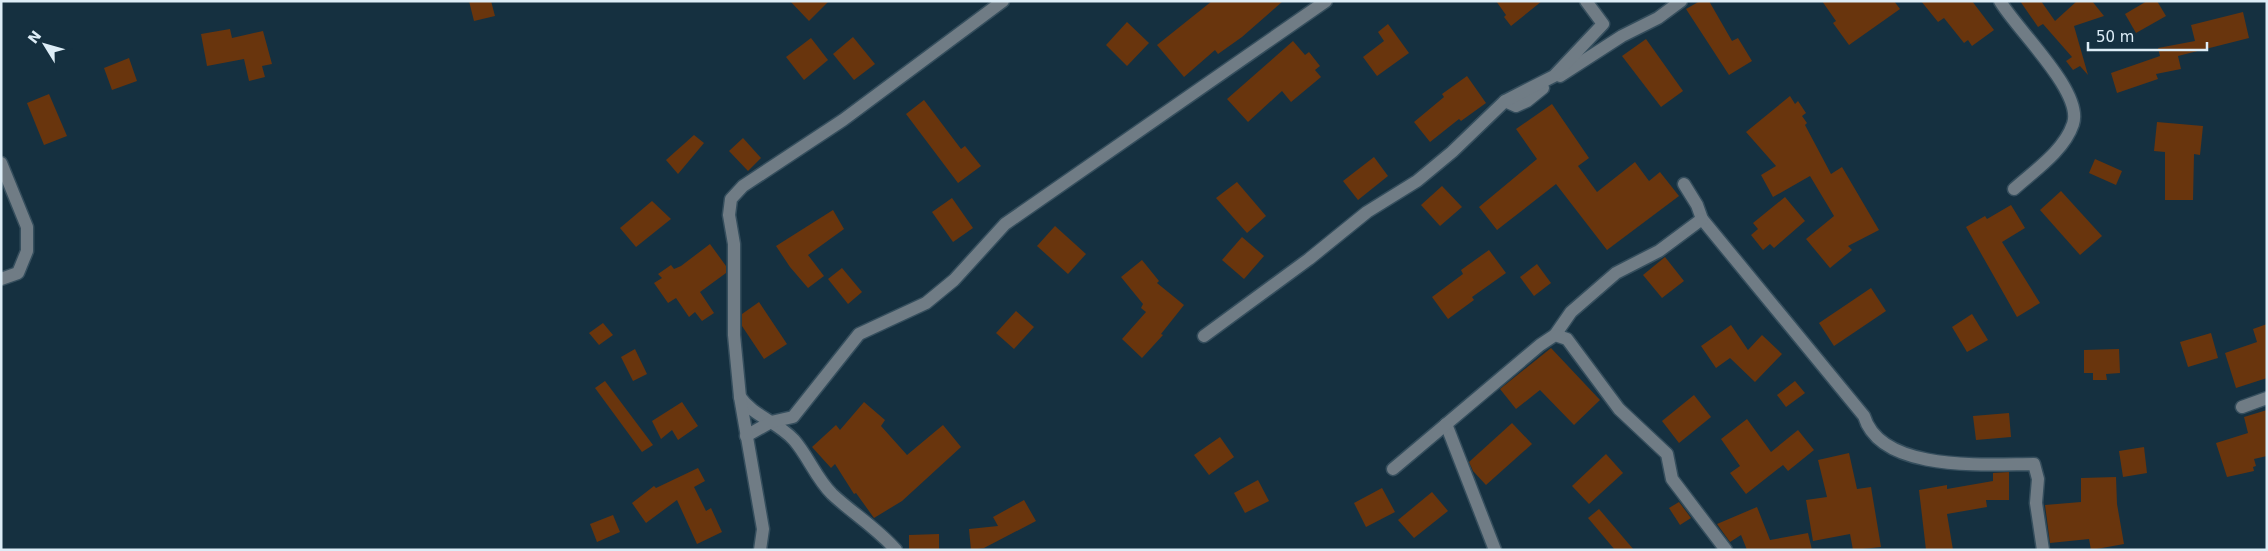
<svg xmlns="http://www.w3.org/2000/svg" width="2268" height="551" viewBox="0 0 2268 551" font-family="'DejaVu Sans',sans-serif">
<style>
.building{fill:#69350d}
.lines{fill:none;stroke-linecap:round;stroke-linejoin:round}
.minor-casing{stroke:#354e5d;stroke-width:15}
.minor{stroke:#707c85;stroke-width:12}
</style>
<rect width="100%" height="100%" fill="#153040"/>
<g class="building">
<path d="M469,1H491L495,16L474,21Z"/>
<path d="M790,1H829L809,21Z"/>
<path d="M1212,1H1283L1242,37L1218,54L1215,50L1184,77L1157,45Z"/>
<path d="M1496,1H1542L1511,26L1504,17L1506,15Z"/>
<path d="M1700,1H1709L1732,41L1738,38L1752,61L1729,75L1686,9Z"/>
<path d="M1822,1H1894L1900,9L1849,45L1833,23L1836,21Z"/>
<path d="M1921,1H1972L1994,30L1972,46L1968,40L1964,43L1944,18L1938,22Z"/>
<path d="M2020,1H2041L2055,21L2077,1H2092L2104,16L2074,26L2088,75L2080,66L2073,70L2066,61L2072,57L2043,24L2038,27Z"/>
<path d="M2147,1H2157L2166,16L2136,33L2125,14Z"/>
<path d="M2243,12L2249,38L2178,56L2181,69L2156,74L2158,79L2117,93L2111,73L2160,56L2158,48L2195,41L2191,25Z"/>
<path d="M1127,22L1149,43L1127,66L1106,45Z"/>
<path d="M1388,24L1409,53L1377,76L1363,57L1384,41L1378,32Z"/>
<path d="M230,29L232,38L263,31L272,64L262,66L265,77L249,81L244,59L207,66L201,34Z"/>
<path d="M853,37L875,64L854,80L833,54Z"/>
<path d="M811,38L828,60L804,80L786,57Z"/>
<path d="M1646,39L1683,91L1661,107L1622,56Z"/>
<path d="M1293,41L1305,55L1309,52L1320,66L1315,70L1321,77L1291,102L1282,91L1248,122L1227,99Z"/>
<path d="M129,58L137,81L112,90L104,68Z"/>
<path d="M1467,76L1486,103L1461,121L1459,119L1430,142L1414,122L1444,97L1442,94Z"/>
<path d="M49,94L67,136L44,145L27,103Z"/>
<path d="M1790,96L1795,104L1798,101L1806,113L1802,116L1807,123L1805,125L1831,174L1842,167L1879,230L1848,246L1852,250L1830,268L1806,239L1834,216L1810,176L1773,197L1761,175L1776,166L1746,132Z"/>
<path d="M924,100L961,149L965,146L981,166L958,183L906,114Z"/>
<path d="M1552,104L1589,158L1578,166L1597,192L1635,162L1649,181L1660,172L1679,196L1607,250L1556,184L1497,230L1479,207L1537,159L1516,129Z"/>
<path d="M2157,122L2203,126L2200,155L2194,154L2193,200H2165V152L2154,151Z"/>
<path d="M694,135L704,143L678,174L666,160Z"/>
<path d="M743,138L761,158L748,171L729,151Z"/>
<path d="M1374,157L1388,176L1358,200L1343,181Z"/>
<path d="M2095,159L2122,171L2116,185L2089,173Z"/>
<path d="M1237,182L1266,216L1247,233L1216,198Z"/>
<path d="M1442,186L1462,207L1440,226L1421,205Z"/>
<path d="M2061,191L2102,236L2080,255L2040,210Z"/>
<path d="M1785,197L1805,221L1774,248L1770,244L1763,250L1751,235L1758,229L1753,223Z"/>
<path d="M952,198L973,228L953,242L932,212Z"/>
<path d="M652,201L671,219L636,247L620,228Z"/>
<path d="M2011,205L2025,228L2002,242L2040,303L2017,317L1966,227L1985,216L1987,219Z"/>
<path d="M833,210L844,229L808,255L824,276L808,288L790,267L776,246Z"/>
<path d="M1055,226L1086,254L1068,274L1037,246Z"/>
<path d="M1242,237L1264,256L1244,279L1222,260Z"/>
<path d="M710,244L726,266V273L700,292L714,313L702,321L695,312L689,317L676,298L668,303L654,283L662,278L658,274L671,265L674,269L681,266Z"/>
<path d="M1489,250L1506,273L1472,297L1474,300L1448,319L1432,297L1463,274L1461,270Z"/>
<path d="M1665,257L1684,281L1662,298L1643,275Z"/>
<path d="M1142,260L1159,281L1157,283L1184,305L1161,334L1163,335L1142,358L1122,339L1146,312L1141,308L1143,304L1121,277Z"/>
<path d="M1537,264L1551,283L1534,296L1520,277Z"/>
<path d="M842,268L862,292L848,304L828,279Z"/>
<path d="M1871,288L1886,311L1834,346L1819,323Z"/>
<path d="M759,302L787,344L764,359L742,326V314Z"/>
<path d="M1016,311L1034,327L1014,349L996,333Z"/>
<path d="M1972,314L1988,340L1967,352L1952,327Z"/>
<path d="M603,323L613,335L599,345L589,333Z"/>
<path d="M2267,324V378L2236,388L2225,353L2257,342L2253,329Z"/>
<path d="M1731,325L1748,350L1762,335L1782,354L1755,382L1730,358L1716,368L1701,346Z"/>
<path d="M2211,333L2218,358L2188,367L2180,342Z"/>
<path d="M1551,348L1600,400L1574,425L1540,390L1516,409L1500,389Z"/>
<path d="M635,349L647,374L633,381L621,357Z"/>
<path d="M2119,349L2120,373L2106,374L2107,380H2093V373H2084V350Z"/>
<path d="M605,381L653,445L642,452L595,388Z"/>
<path d="M1795,381L1805,393L1786,407L1777,395Z"/>
<path d="M1694,395L1711,417L1679,443L1662,421Z"/>
<path d="M682,402L698,426L678,440L672,430L661,439L652,421Z"/>
<path d="M864,402L885,420L881,426L907,455L943,425L961,447L902,501L874,518L856,493L854,494L835,464L831,468L812,447L836,425L840,430Z"/>
<path d="M2267,410V456L2254,459L2256,466L2253,467L2254,471L2227,477L2216,443L2248,433L2244,417Z"/>
<path d="M2009,413L2011,437L1976,440L1973,416Z"/>
<path d="M1747,419L1771,452L1798,430L1814,450L1788,471L1783,465L1746,494L1730,473L1740,466L1721,439Z"/>
<path d="M1512,423L1532,444L1486,485L1473,471L1469,462Z"/>
<path d="M1220,437L1234,457L1209,475L1194,455Z"/>
<path d="M2144,447L2147,473L2123,477L2119,451Z"/>
<path d="M1849,453L1857,489L1871,487L1881,547L1853,550L1850,534L1813,541L1806,500L1827,497L1818,460Z"/>
<path d="M1606,454L1623,473L1589,504L1572,486Z"/>
<path d="M698,468L705,481L694,487L706,511L711,508L722,532L697,544L677,500L646,523L632,503L654,486L656,488Z"/>
<path d="M2009,472V500H1986L1987,507L1947,514L1953,550H1926L1919,490L1947,485V489L1993,481V473Z"/>
<path d="M2116,477L2117,504L2124,544L2091,550L2089,539L2050,543L2045,505L2081,502V478Z"/>
<path d="M1258,480L1269,501L1245,513L1234,493Z"/>
<path d="M1382,488L1395,512L1366,527L1354,503Z"/>
<path d="M1432,492L1448,511L1414,538L1398,520Z"/>
<path d="M1024,500L1036,521L984,548L971,550L969,529L998,526L993,517Z"/>
<path d="M1679,502L1691,518L1680,525L1669,508Z"/>
<path d="M1757,507L1770,540L1808,533L1812,550H1747L1741,535L1730,542L1717,524Z"/>
<path d="M1599,509L1634,550H1615L1588,518Z"/>
<path d="M613,515L620,532L597,542L590,524Z"/>
<path d="M939,534V550H909V535Z"/>
</g>
<g class="lines">
<g class="minor-casing">
<g id="minor">
<path d="M2000,1C2016,29 2084,92 2073,124C2064,151 2034,171 2014,189"/>
<path d="M1560,76L1622,36L1658,18L1681,1"/>
<path d="M1505,101L1516,106L1527,101L1543,88"/>
<path d="M1,163L27,227V251L18,273L1,279"/>
<path d="M1684,184L1697,205L1702,219L1864,416C1881,473 1987,464 2034,464L2038,479L2036,503L2043,550"/>
<path d="M1555,335L1571,312L1616,273L1659,251L1702,219"/>
<path d="M1204,336L1309,259L1367,212L1417,181L1452,152L1505,101L1554,76L1603,24L1586,1"/>
<path d="M740,397C753,416 778,422 794,440C808,456 816,478 832,494C852,513 877,528 896,550"/>
<path d="M2242,407L2267,398"/>
<path d="M1446,424L1495,550"/>
<path d="M746,436L771,422L793,417L859,334L926,303L954,280L1005,224L1326,1"/>
<path d="M1393,469L1540,345L1555,335L1567,339L1619,409L1667,454L1672,479L1726,550"/>
<path d="M760,550L763,529L740,397L734,335V244L729,215L731,199L743,186L843,120L1003,1"/>
</g>
</g>
<use href="#minor" class="minor"/>
</g>
<rect width="2268" height="551" fill="none" stroke="#ddedf7" stroke-width="5"/>
<g transform="translate(45 45) rotate(307)" stroke="#153040" stroke-width="4" paint-order="stroke">
<path d="M0-4L9 19L0 12L-9 19Z" fill="#ddedf7"/>
<text y="-8" font-size="14" font-weight="bold" text-anchor="middle" fill="#ddedf7">N</text>
</g>
<path d="M2088 42v8h119v-8" fill="none" stroke="#ddedf7" stroke-width="2.5"/>
<text x="2096" y="42" font-size="15" fill="#ddedf7" stroke="#153040" stroke-width="4" paint-order="stroke">50 m</text>
</svg>
